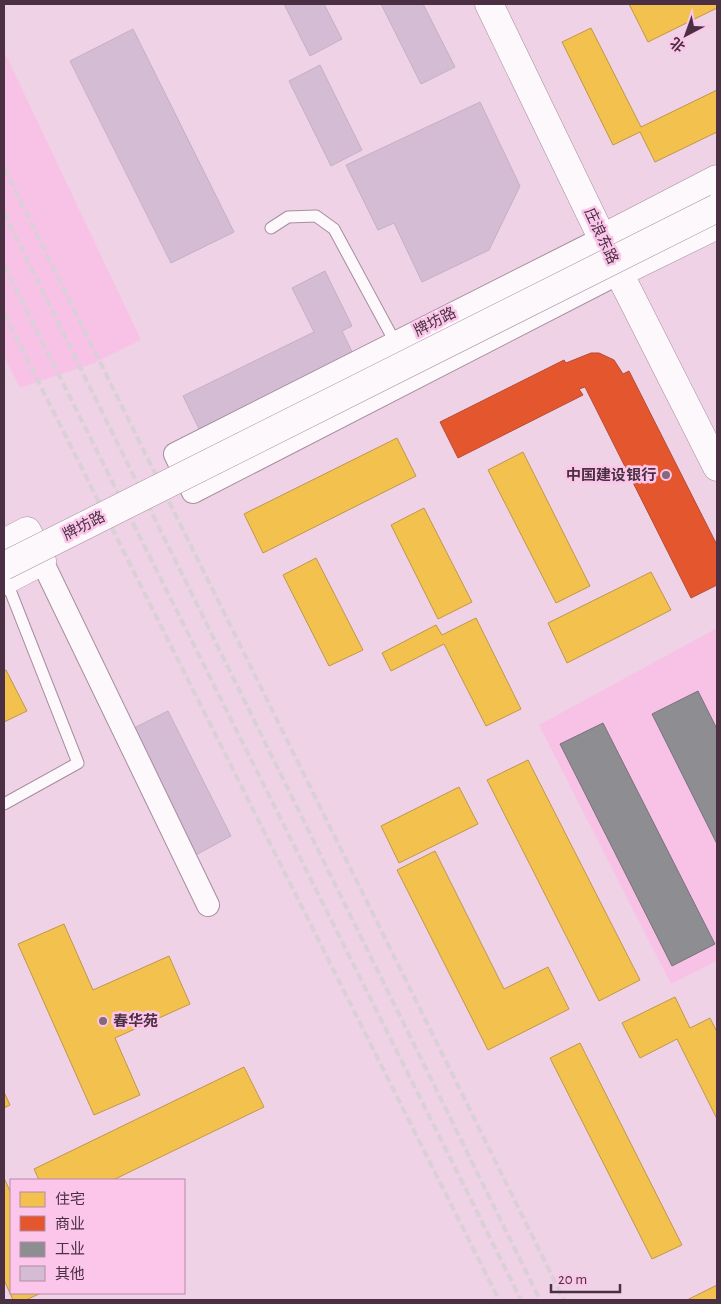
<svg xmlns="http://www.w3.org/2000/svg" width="721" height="1304" viewBox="0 0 721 1304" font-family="'Alegreya Sans','Noto Sans SC',sans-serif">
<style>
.built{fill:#f7c2e6}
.homes{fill:#f2c14e;stroke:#c0964b}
.shops{fill:#e4572e;stroke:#b64b34}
.industry{fill:#8d8d92;stroke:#79717a}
.building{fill:#d4bcd4;stroke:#c5b0c3}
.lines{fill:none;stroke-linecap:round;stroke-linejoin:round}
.service-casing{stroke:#a58e9e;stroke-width:13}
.minor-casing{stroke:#a58e9e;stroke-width:24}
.tertiary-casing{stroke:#a58e9e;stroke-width:29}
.service{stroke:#fdf8fb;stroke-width:11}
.minor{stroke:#fdf8fb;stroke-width:22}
.tertiary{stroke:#fdf8fb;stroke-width:28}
.rail{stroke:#dad0d7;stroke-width:4;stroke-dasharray:8 4;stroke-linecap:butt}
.secondary-bridge-casing{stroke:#a58e9e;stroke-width:29;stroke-linecap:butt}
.secondary-bridge{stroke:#fdf8fb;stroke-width:28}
.poi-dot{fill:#84697c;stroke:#fbc6ea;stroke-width:2}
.labels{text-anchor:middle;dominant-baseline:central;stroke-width:5;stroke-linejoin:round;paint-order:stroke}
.street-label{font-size:15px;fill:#4b3043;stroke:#fbc6ea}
.poi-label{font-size:15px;font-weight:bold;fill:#4b3043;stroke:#fbc6ea;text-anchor:end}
</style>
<rect width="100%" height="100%" fill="#efd2e6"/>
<g class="built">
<path d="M4,51L141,340L94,363L20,388L4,356Z"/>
<path d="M717,628V961L671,984L539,725Z"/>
</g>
<g class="homes">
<path d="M629,4H717V8L648,42Z"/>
<path d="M591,28L641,127L717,90V132L655,162L640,132L613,145L562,42Z"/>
<path d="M397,438L416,476L263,553L244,514Z"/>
<path d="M523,452L590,586L556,603L488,470Z"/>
<path d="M424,508L472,602L438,619L391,525Z"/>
<path d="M316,558L363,650L329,666L283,575Z"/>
<path d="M651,572L671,610L567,663L548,623Z"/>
<path d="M476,618L521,709L486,726L444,644L391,671L382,653L436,625L442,635Z"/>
<path d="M6,670L27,711L4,722V671Z"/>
<path d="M528,760L640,980L599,1001L487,780Z"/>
<path d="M459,787L478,824L399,863L381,826Z"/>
<path d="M435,851L504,989L548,967L569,1009L488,1050L397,870Z"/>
<path d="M64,924L93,990L169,956L190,1004L115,1038L140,1095L94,1115L18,944Z"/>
<path d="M675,997L690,1028L710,1018L717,1032V1119L677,1039L640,1058L622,1023Z"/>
<path d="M580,1043L682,1245L652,1259L550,1058Z"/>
<path d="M244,1067L264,1107L113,1180H39L34,1169Z"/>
<path d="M4,1092L10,1105L4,1108Z"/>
<path d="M4,1178L11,1193V1293H41L26,1300H13L4,1280Z"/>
<path d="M717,1285V1300H687Z"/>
</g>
<path class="shops" d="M591,353H599L614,360L623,374L629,371L717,545V585L691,598L585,387L579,389L583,395L458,458L440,422L564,360L566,363Z"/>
<g class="industry">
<path d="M698,691L717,729V844L652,714Z"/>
<path d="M603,723L715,944L672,966L560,744Z"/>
</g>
<g class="building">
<path d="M284,4H324L342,39L310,56Z"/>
<path d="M381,4H423L455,67L421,84Z"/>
<path d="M133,29L234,232L171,263L70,61Z"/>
<path d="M320,65L362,150L331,166L289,81Z"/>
<path d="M480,102L520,186L489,250L422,282L394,223L378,230L346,165Z"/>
<path d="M325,271L352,326L342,331L355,358L201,433L183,396L314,332L292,288Z"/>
<path d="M168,711L231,836L194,856L130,730Z"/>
</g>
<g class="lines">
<g class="service-casing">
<g id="service">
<path d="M271,228L288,217L316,216L334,229L395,342"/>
<path d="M4,804L78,763L6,580"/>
</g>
</g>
<g class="minor-casing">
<g id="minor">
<path d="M603,238L175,454L193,492L619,273"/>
<path d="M42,561L208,905"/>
</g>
</g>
<g class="tertiary-casing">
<g id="tertiary">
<path d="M489,4L619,273L717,467"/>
<path d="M603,238L717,179"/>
<path d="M619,273L717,225"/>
<path d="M4,543L27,531L42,561L4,581"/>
</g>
</g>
<use href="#service" class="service"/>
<use href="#minor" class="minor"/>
<use href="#tertiary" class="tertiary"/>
<g class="rail">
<path d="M4,168L564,1300"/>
<path d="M4,213L540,1300"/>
<path d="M4,265L521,1300"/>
<path d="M4,313L499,1300"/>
</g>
<g class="secondary-bridge-casing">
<path id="secondary-bridge" d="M4,566L717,208"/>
</g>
<use href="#secondary-bridge" class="secondary-bridge"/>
</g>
<g class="poi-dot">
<circle cx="666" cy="475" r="5"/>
<circle cx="103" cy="1021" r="5"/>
</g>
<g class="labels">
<g class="street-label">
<text transform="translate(601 236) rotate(65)">庄浪东路</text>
<text transform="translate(435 322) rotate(-27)">牌坊路</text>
<text transform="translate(84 526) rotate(-27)">牌坊路</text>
</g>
<g class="poi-label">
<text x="656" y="475">中国建设银行</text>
<text x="113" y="1021" text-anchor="start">春华苑</text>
</g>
</g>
<rect width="721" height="1304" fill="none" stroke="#4b3043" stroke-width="10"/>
<rect x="10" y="1179" width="175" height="115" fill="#fbc6ea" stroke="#b58aa7"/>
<rect x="20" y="1192" width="25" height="15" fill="#f2c14e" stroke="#b58aa7"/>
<text x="55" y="1204" font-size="15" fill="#4b3043">住宅</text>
<rect x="20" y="1216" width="25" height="15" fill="#e4572e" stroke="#b58aa7"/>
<text x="55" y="1229" font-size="15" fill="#4b3043">商业</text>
<rect x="20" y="1242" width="25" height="15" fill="#8d8d92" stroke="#b58aa7"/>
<text x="55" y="1254" font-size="15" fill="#4b3043">工业</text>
<rect x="20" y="1266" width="25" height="15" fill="#d4bcd4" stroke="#b58aa7"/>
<text x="55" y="1279" font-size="15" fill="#4b3043">其他</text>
<g transform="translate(686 35) rotate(221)" stroke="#fbc6ea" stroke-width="4" paint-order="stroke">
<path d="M0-4L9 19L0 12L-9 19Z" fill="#4b3043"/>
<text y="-8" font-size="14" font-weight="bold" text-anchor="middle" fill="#4b3043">北</text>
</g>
<path d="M551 1284v8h69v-8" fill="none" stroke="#4b3043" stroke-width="2.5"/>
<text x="558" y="1284" font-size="15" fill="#4b3043" stroke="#fbc6ea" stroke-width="4" paint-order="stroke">20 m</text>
</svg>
